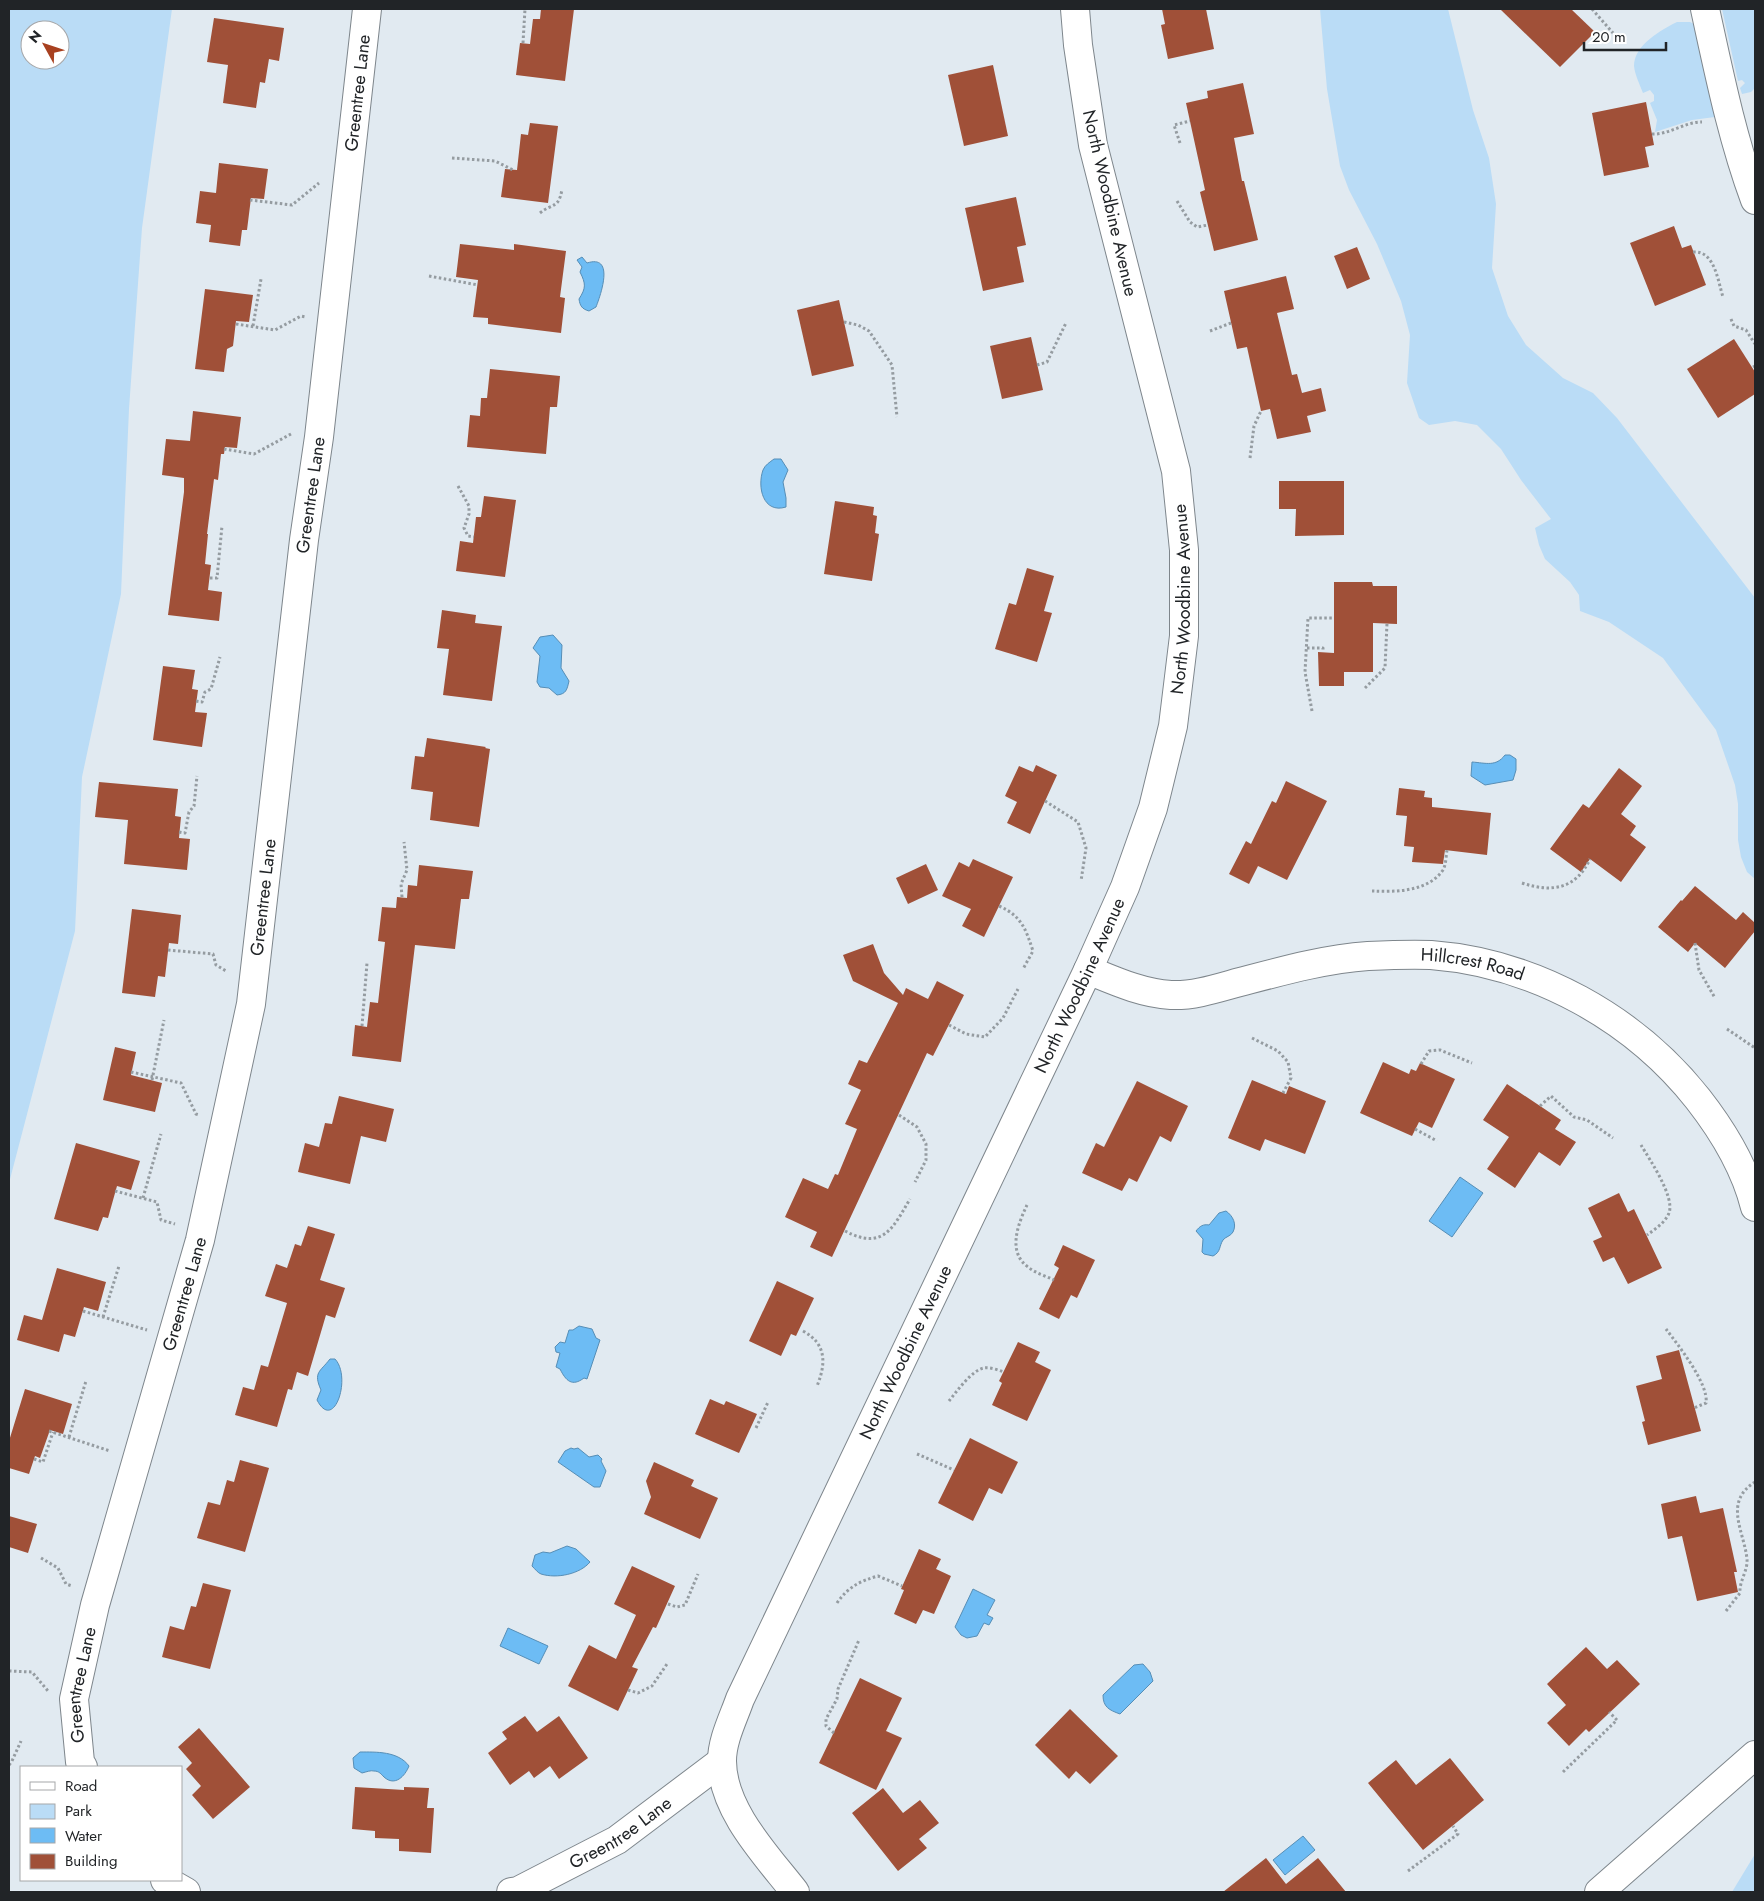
<svg xmlns="http://www.w3.org/2000/svg" width="1764" height="1901" viewBox="0 0 1764 1901" font-family="Jost,sans-serif">
<style>
.green{fill:#badcf6;fill-rule:evenodd}
.water{fill:#6dbcf4;stroke:#568eb6}
.building{fill:#a05038}
.lines{fill:none;stroke-linecap:round;stroke-linejoin:round}
.minor-casing{stroke:#7e868c;stroke-width:30}
.major-casing{stroke:#7e868c;stroke-width:30}
.path{stroke:#959ca1;stroke-width:3;stroke-dasharray:2.5 2.5;stroke-linecap:butt}
.minor{stroke:#fff;stroke-width:28}
.major{stroke:#fff;stroke-width:28}
.labels{text-anchor:middle;dominant-baseline:central;stroke-width:5;stroke-linejoin:round;paint-order:stroke}
.street-label{font-size:18px;fill:#212427;stroke:#fff}
</style>
<rect width="100%" height="100%" fill="#e1eaf1"/>
<g class="green">
<path d="M9,9H172L142,228L129,409L121,594L82,777L75,931L9,1183ZM30,30H60V60H30Z"/>
<path d="M1320,9H1448L1473,110L1489,158L1496,204L1492,268L1508,316L1526,345L1563,378L1593,393L1617,418L1755,598V879L1747,872L1741,857L1738,840V804L1735,785L1716,730L1663,658L1609,622L1580,611L1579,595L1570,582L1545,559L1539,545L1535,528L1551,519L1521,480L1501,449L1477,425L1455,421L1429,425L1419,418L1407,383L1410,335L1401,301L1377,244L1349,190L1340,166L1327,89Z"/>
<path d="M1722,9H1755V88L1751,92L1742,94L1740,88L1745,83L1742,80L1738,81Z"/>
<path d="M1677,22H1690L1694,24L1715,117L1692,120L1655,132L1657,120L1650,103L1654,101V95L1650,90L1643,93C1640,85 1635,75 1634,66C1634,45 1661,30 1677,22Z"/>
<path d="M1755,1854V1892H1732Z"/>
</g>
<g class="water">
<path d="M582,257L587,263C615,254 601,294 596,307L589,311C582,309 580,306 579,299C586,288 586,284 580,272L582,267L577,260Z"/>
<path d="M774,459H781L788,470L783,482L786,498V507C763,514 757,487 763,470C765,465 770,462 774,459Z"/>
<path d="M553,635L562,645L561,668L569,681C567,690 566,694 557,695L549,688L540,687L537,682L540,656L533,648L540,637Z"/>
<path d="M1505,755H1510L1516,759V770L1513,780L1485,785L1471,776L1472,762C1486,763 1496,767 1505,755Z"/>
<path d="M1460,1177L1483,1193L1452,1237L1429,1221Z"/>
<path d="M1226,1211C1233,1216 1237,1224 1233,1232C1231,1236 1225,1237 1223,1240C1219,1246 1221,1252 1213,1256L1204,1254L1202,1252L1203,1239L1196,1231C1200,1226 1203,1224 1209,1225L1219,1213Z"/>
<path d="M579,1326L592,1329L596,1338L600,1340L587,1379L584,1378C572,1387 566,1381 560,1369L556,1367L560,1353L556,1352L555,1347L560,1342L565,1343L569,1330H573Z"/>
<path d="M330,1359H335C352,1377 334,1433 317,1400L321,1390C313,1372 320,1372 330,1359Z"/>
<path d="M571,1448L574,1449L578,1448L589,1457L598,1455L602,1459L601,1461L606,1471L600,1487H594L558,1462L565,1451Z"/>
<path d="M567,1546L576,1549L590,1562C580,1574 557,1579 541,1574C538,1573 535,1569 532,1566L535,1555L543,1552L550,1553Z"/>
<path d="M973,1589L995,1600L987,1615L993,1618L989,1625L984,1623L977,1636L967,1638L961,1635L955,1627Z"/>
<path d="M508,1628L548,1646L539,1664L500,1646Z"/>
<path d="M1143,1664L1150,1672L1153,1681L1120,1714C1109,1710 1103,1707 1103,1695L1134,1665Z"/>
<path d="M360,1752C376,1752 398,1751 409,1766C405,1776 395,1787 384,1777C381,1774 379,1771 374,1771C371,1770 366,1772 362,1773L354,1768L353,1758Z"/>
<path d="M1303,1836L1315,1850L1285,1875L1273,1860Z"/>
</g>
<g class="building">
<path d="M541,9H574L565,81L516,75L520,43L530,44L533,19H540Z"/>
<path d="M1162,9H1206L1214,49L1168,59L1161,25L1165,24Z"/>
<path d="M1500,9H1571L1595,32L1560,67Z"/>
<path d="M214,18L284,28L279,61L269,59L265,83L260,82L256,108L223,103L228,65L207,62Z"/>
<path d="M993,65L1008,136L964,146L948,75Z"/>
<path d="M1243,83L1254,134L1234,138L1242,181H1244L1258,240L1214,251L1200,192L1205,190L1186,103L1208,98L1207,91Z"/>
<path d="M1646,102L1654,145L1645,147L1649,167L1604,176L1592,113Z"/>
<path d="M530,123L558,126L548,203L501,197L505,169L517,170L521,134L528,135Z"/>
<path d="M219,163L268,169L264,199L251,198L247,230H242L240,246L209,242L211,225L196,223L200,191L216,193Z"/>
<path d="M1016,197L1026,245L1017,247L1024,282L983,291L965,208Z"/>
<path d="M1674,226L1682,248L1691,245L1706,285L1655,306L1630,243Z"/>
<path d="M460,244L514,250V244L566,251L560,297L565,298L561,333L488,324V318L473,317L478,280L456,277Z"/>
<path d="M1357,247L1370,279L1347,289L1334,256Z"/>
<path d="M1286,276L1294,309L1277,313L1292,375L1297,374L1302,393L1321,388L1326,411L1307,416L1311,432L1277,439L1270,409L1261,411L1247,347L1237,349L1224,291Z"/>
<path d="M205,289L253,295L249,322L236,321L233,346L227,349L224,372L195,369Z"/>
<path d="M839,300L854,366L812,376L797,310Z"/>
<path d="M1031,337L1043,390L1002,399L990,346Z"/>
<path d="M1734,339L1755,372V394L1718,418L1687,369Z"/>
<path d="M490,369L560,376L557,407H550L546,454L467,447L470,415L480,416L481,398H487Z"/>
<path d="M193,411L241,417L237,448L225,447L224,454H221L218,480L214,479L207,534H208L205,564L211,565L208,590L222,592L219,621L168,615L184,492V478L162,475L166,439L190,441Z"/>
<path d="M1279,481H1344V535L1295,536L1296,509H1279Z"/>
<path d="M484,496L516,500L505,577L456,571L460,541L473,543L476,517H481Z"/>
<path d="M835,501L874,507L873,515L877,516L875,533L879,534L872,581L824,574Z"/>
<path d="M1027,568L1054,576L1044,611L1052,613L1037,662L995,649L1009,603L1016,605Z"/>
<path d="M1334,582H1372L1373,586H1397V624L1373,623V672H1344V686H1319L1318,652L1334,653Z"/>
<path d="M442,610L476,615L475,623L502,626L492,701L443,695L449,649L437,648Z"/>
<path d="M163,666L195,670L192,689L198,690L195,712L207,713L202,747L153,740Z"/>
<path d="M427,738L486,747L485,748L490,749L479,827L430,820L433,792L411,789L415,756L424,757Z"/>
<path d="M1036,765L1057,775L1030,834L1007,823L1017,802L1005,796L1019,766L1033,772Z"/>
<path d="M1619,768L1642,786L1621,814L1636,826L1630,835L1646,847L1621,882L1590,859L1581,872L1550,849L1583,804L1589,808Z"/>
<path d="M1286,781L1327,801L1287,880L1258,866L1249,884L1229,874L1246,841L1251,844L1272,801L1276,803Z"/>
<path d="M99,782L178,789L175,816L181,817L179,838L190,839L187,870L124,864L128,820L95,817Z"/>
<path d="M1399,788L1425,791L1424,797L1432,798V807L1491,813L1487,855L1445,850L1443,864L1412,862L1414,847L1404,846L1407,816L1396,815Z"/>
<path d="M973,859L1013,877L984,937L962,926L971,909L942,896L959,862L969,867Z"/>
<path d="M926,864L938,890L908,904L896,878Z"/>
<path d="M419,865L473,871L469,899H461L455,949L415,945L401,1062L352,1056L355,1025L367,1027L370,1002L378,1003L385,942L378,941L382,907L396,908L397,897L407,898L408,885L417,886Z"/>
<path d="M1695,886L1736,920L1743,912L1755,923V931L1725,968L1695,943L1688,952L1658,927L1681,900L1682,901Z"/>
<path d="M132,909L181,915L178,944L169,943L165,977L158,976L155,997L122,993Z"/>
<path d="M873,944L884,973L903,995L906,988L928,999L937,981L964,995L933,1056L927,1053L832,1257L810,1247L817,1232L785,1217L803,1178L828,1189L835,1174L838,1175L857,1129L845,1124L861,1090L848,1084L859,1060L867,1063L898,1003L853,981L843,955Z"/>
<path d="M115,1047L136,1052L131,1075L162,1083L155,1112L103,1100Z"/>
<path d="M1383,1062L1409,1074L1411,1069L1416,1071L1420,1063L1455,1079L1432,1128L1419,1122L1412,1136L1360,1113Z"/>
<path d="M1252,1080L1286,1094L1289,1086L1326,1101L1305,1154L1265,1139L1260,1151L1228,1138Z"/>
<path d="M1137,1081L1188,1106L1171,1142L1160,1136L1137,1182L1129,1178L1122,1191L1082,1173L1096,1143L1104,1147Z"/>
<path d="M1507,1084L1561,1120L1555,1129L1576,1142L1560,1166L1539,1152L1515,1188L1487,1169L1509,1137L1483,1120Z"/>
<path d="M339,1096L394,1109L386,1142L361,1136L350,1184L298,1172L305,1143L319,1147L325,1123L332,1124Z"/>
<path d="M76,1143L140,1161L131,1190L117,1186L108,1218L103,1217L98,1231L54,1219Z"/>
<path d="M1619,1193L1628,1212L1634,1209L1662,1268L1628,1284L1614,1257L1603,1262L1593,1241L1602,1237L1588,1208Z"/>
<path d="M308,1226L335,1234L320,1280L345,1288L335,1318L326,1315L308,1376L297,1372L292,1390L288,1389L277,1427L235,1415L243,1387L254,1390L261,1365L268,1367L287,1303L265,1296L276,1264L287,1268L295,1244L301,1246Z"/>
<path d="M1063,1245L1095,1260L1077,1298L1071,1295L1059,1319L1039,1309L1059,1268L1054,1265Z"/>
<path d="M57,1268L106,1282L98,1311L84,1307L75,1337L64,1334L59,1352L17,1340L24,1315L42,1320Z"/>
<path d="M777,1281L814,1298L796,1336L791,1334L781,1356L749,1341Z"/>
<path d="M1018,1342L1040,1352L1035,1362L1051,1370L1027,1421L992,1405L1002,1383L999,1381Z"/>
<path d="M1679,1350L1701,1431L1648,1445L1642,1422L1645,1421L1636,1386L1662,1379L1656,1356Z"/>
<path d="M25,1389L72,1404L63,1434L50,1430L40,1458L35,1456L29,1474L9,1468V1441Z"/>
<path d="M710,1399L724,1405L726,1401L757,1414L739,1453L695,1434Z"/>
<path d="M970,1438L1018,1462L1002,1494L989,1488L973,1521L938,1503Z"/>
<path d="M240,1460L269,1468L245,1552L197,1538L208,1502L220,1505L227,1480L234,1482Z"/>
<path d="M654,1462L694,1480L691,1486L718,1498L700,1539L644,1514L651,1497L646,1481Z"/>
<path d="M1696,1496L1700,1513L1723,1508L1737,1572H1734L1738,1592L1697,1601L1682,1536L1668,1539L1661,1504Z"/>
<path d="M9,1516L37,1524L28,1553L9,1547Z"/>
<path d="M919,1549L941,1559L936,1569L951,1576L934,1614L923,1610L916,1624L894,1614L904,1590L901,1589Z"/>
<path d="M632,1566L675,1586L656,1628L653,1627L632,1667L638,1669L618,1711L568,1686L589,1645L616,1659L636,1615L614,1604Z"/>
<path d="M203,1583L231,1590L210,1669L162,1657L170,1626L184,1630L191,1606L196,1607Z"/>
<path d="M1586,1647L1607,1669L1617,1660L1640,1684L1589,1732L1586,1729L1569,1746L1547,1723L1566,1705L1547,1684Z"/>
<path d="M860,1678L902,1698L886,1731L902,1738L876,1790L819,1763Z"/>
<path d="M1070,1709L1118,1756L1090,1784L1076,1771L1069,1779L1035,1745Z"/>
<path d="M525,1716L537,1732L559,1716L588,1758L559,1779L550,1766L534,1778L529,1771L510,1785L488,1753L507,1739L502,1732Z"/>
<path d="M199,1728L250,1787L213,1819L192,1795L201,1786L186,1769L192,1763L178,1747Z"/>
<path d="M1450,1758L1484,1800L1423,1850L1368,1783L1396,1760L1416,1785Z"/>
<path d="M355,1787L404,1790V1787L429,1788L427,1808H434L431,1853L399,1851V1839L375,1838V1831L352,1829Z"/>
<path d="M883,1788L903,1813L920,1800L939,1823L919,1839L927,1848L898,1871L852,1813Z"/>
<path d="M1266,1858L1286,1884L1318,1858L1346,1892H1223Z"/>
</g>
<g class="lines">
<g class="minor-casing">
<g id="minor">
<path d="M1705,9C1719,73 1732,138 1755,200"/>
<path id="s1" d="M1088,970C1115,981 1141,993 1171,995C1194,996 1218,988 1240,982C1282,971 1325,959 1368,956C1389,955 1410,954 1431,955C1535,963 1634,1018 1698,1099C1723,1131 1745,1167 1755,1207"/>
<path id="s2" d="M83,1767L80,1762L74,1699L95,1605L200,1240L251,1004L304,540L319,437L367,9"/>
<path d="M165,1880L186,1892"/>
<path id="s3" d="M511,1892L518,1891L617,1840L722,1761"/>
<path id="s4" d="M795,1892C767,1856 722,1810 722,1761C722,1740 733,1719 740,1699L1088,970L1125,887L1153,808L1173,726L1184,636V550L1176,471L1093,145L1078,45L1075,9"/>
</g>
</g>
<g class="major-casing">
<path id="major" d="M1599,1892L1755,1755"/>
</g>
<g class="path">
<path d="M1592,9L1613,33"/>
<path d="M523,43L525,9"/>
<path d="M1652,134C1669,135 1684,122 1702,122"/>
<path d="M1180,143L1174,125L1190,121"/>
<path d="M452,158L495,161L513,170"/>
<path d="M250,200L292,205L319,183"/>
<path d="M1177,201L1190,222L1197,227L1208,225"/>
<path d="M540,213C552,203 559,209 562,189"/>
<path d="M1693,252C1715,250 1718,282 1723,297"/>
<path d="M429,276L478,285"/>
<path d="M1731,319L1734,326L1746,330L1755,344"/>
<path d="M844,322L858,325L869,331L892,365L897,417"/>
<path d="M236,324L275,330L301,316L306,317"/>
<path d="M253,326L261,279"/>
<path d="M1210,331L1231,323"/>
<path d="M1037,365L1047,362L1066,323"/>
<path d="M1753,367L1755,366"/>
<path d="M224,449L254,454L291,434"/>
<path d="M1250,458L1254,426L1261,411"/>
<path d="M458,486L469,506V514L464,528L468,536L474,537"/>
<path d="M210,578H217L222,526"/>
<path d="M1307,648H1323V652"/>
<path d="M1365,688L1385,668L1387,623"/>
<path d="M196,701L202,702L205,692L211,689L220,657"/>
<path d="M1312,711L1305,672L1308,618H1334"/>
<path d="M1045,801L1078,822L1086,848L1081,881"/>
<path d="M179,832L185,833L189,812L194,806L197,776"/>
<path d="M1522,883C1552,893 1576,889 1590,859"/>
<path d="M1372,891C1395,892 1428,892 1443,870C1446,865 1446,856 1447,850"/>
<path d="M402,897L401,884L407,870L404,842"/>
<path d="M999,906C1022,916 1026,930 1033,951L1023,969"/>
<path d="M1695,943L1699,970L1715,998"/>
<path d="M168,950L213,954L216,965L226,971"/>
<path d="M949,1025L966,1034L985,1037L1003,1018L1018,989"/>
<path d="M362,1026L367,963"/>
<path d="M1727,1029L1755,1048"/>
<path d="M1252,1038L1278,1051L1288,1062L1291,1078L1283,1093"/>
<path d="M1421,1064L1429,1051L1440,1050L1472,1063"/>
<path d="M131,1072L181,1083L196,1114L199,1115"/>
<path d="M152,1080L164,1020"/>
<path d="M1540,1106L1551,1096L1574,1117L1587,1120L1613,1138"/>
<path d="M899,1115L917,1127L926,1144V1160L915,1182"/>
<path d="M1415,1129L1437,1141"/>
<path d="M1641,1145C1650,1160 1675,1197 1669,1213C1665,1223 1655,1229 1647,1235"/>
<path d="M115,1191L157,1202L161,1220L175,1224"/>
<path d="M143,1198L161,1134"/>
<path d="M1027,1205C1018,1224 1007,1252 1028,1267C1035,1273 1046,1276 1054,1280"/>
<path d="M845,1231C883,1251 893,1228 910,1199"/>
<path d="M83,1311L147,1330"/>
<path d="M103,1317L119,1266"/>
<path d="M1666,1329C1678,1345 1709,1384 1706,1403L1694,1408"/>
<path d="M803,1331C827,1344 826,1364 817,1386"/>
<path d="M949,1401C957,1391 972,1370 984,1368C990,1367 998,1370 1004,1372"/>
<path d="M756,1428L768,1402"/>
<path d="M49,1431L110,1451"/>
<path d="M69,1437L86,1381"/>
<path d="M917,1454L954,1470"/>
<path d="M34,1459L43,1462L53,1432"/>
<path d="M41,1558L58,1568L66,1584L72,1586"/>
<path d="M837,1603C848,1587 860,1581 878,1576L902,1586"/>
<path d="M668,1604L677,1607L685,1605L698,1574"/>
<path d="M1726,1611L1740,1593C1739,1581 1748,1571 1747,1559C1744,1531 1723,1502 1755,1482"/>
<path d="M9,1671L32,1672L48,1691"/>
<path d="M628,1690L638,1693L652,1686L667,1664"/>
<path d="M834,1733L826,1726V1719L837,1699L838,1689L859,1640"/>
<path d="M9,1765L12,1761L21,1741"/>
<path d="M1563,1772L1617,1720L1609,1712"/>
<path d="M1408,1871L1458,1834L1453,1826"/>
</g>
<use href="#minor" class="minor"/>
<use href="#major" class="major"/>
</g>
<g class="labels">
<g class="street-label">
<text stroke="none"><textPath href="#s2" startOffset="1704">Greentree Lane</textPath></text>
<text transform="translate(1110 203) rotate(77)">North Woodbine Avenue</text>
<text stroke="none"><textPath href="#s2" startOffset="1299">Greentree Lane</textPath></text>
<text stroke="none"><textPath href="#s4" startOffset="1412">North Woodbine Avenue</textPath></text>
<text stroke="none"><textPath href="#s2" startOffset="894">Greentree Lane</textPath></text>
<text stroke="none"><textPath href="#s1" startOffset="394">Hillcrest Road</textPath></text>
<text stroke="none"><textPath href="#s4" startOffset="1008">North Woodbine Avenue</textPath></text>
<text stroke="none"><textPath href="#s2" startOffset="489">Greentree Lane</textPath></text>
<text stroke="none"><textPath href="#s4" startOffset="602">North Woodbine Avenue</textPath></text>
<text stroke="none"><textPath href="#s2" startOffset="84">Greentree Lane</textPath></text>
<text stroke="none"><textPath href="#s3" startOffset="125">Greentree Lane</textPath></text>
</g>
</g>
<rect width="1764" height="1901" fill="none" stroke="#212427" stroke-width="20"/>
<rect x="20" y="1766" width="162" height="115" fill="#ffffff" stroke="#a6a7a9"/>
<rect x="30" y="1782" width="25" height="8" fill="#ffffff" stroke="#a6a7a9"/>
<text x="65" y="1791" font-size="15" fill="#212427">Road</text>
<rect x="30" y="1804" width="25" height="15" fill="#badcf6" stroke="#a6a7a9"/>
<text x="65" y="1816" font-size="15" fill="#212427">Park</text>
<rect x="30" y="1828" width="25" height="15" fill="#6dbcf4" stroke="#a6a7a9"/>
<text x="65" y="1841" font-size="15" fill="#212427">Water</text>
<rect x="30" y="1854" width="25" height="15" fill="#a05038" stroke="#a6a7a9"/>
<text x="65" y="1866" font-size="15" fill="#212427">Building</text>
<g transform="translate(45 45) rotate(310)"><circle r="24" fill="#ffffff" stroke="#a6a7a9"/>
<path d="M0-4L9 19L0 12L-9 19Z" fill="#a84120"/>
<text y="-8" font-size="14" font-weight="bold" text-anchor="middle" fill="#212427">N</text>
</g>
<path d="M1584 42v8h82v-8" fill="none" stroke="#212427" stroke-width="2.5"/>
<text x="1592" y="42" font-size="15" fill="#212427" stroke="#ffffff" stroke-width="4" paint-order="stroke">20 m</text>
</svg>
